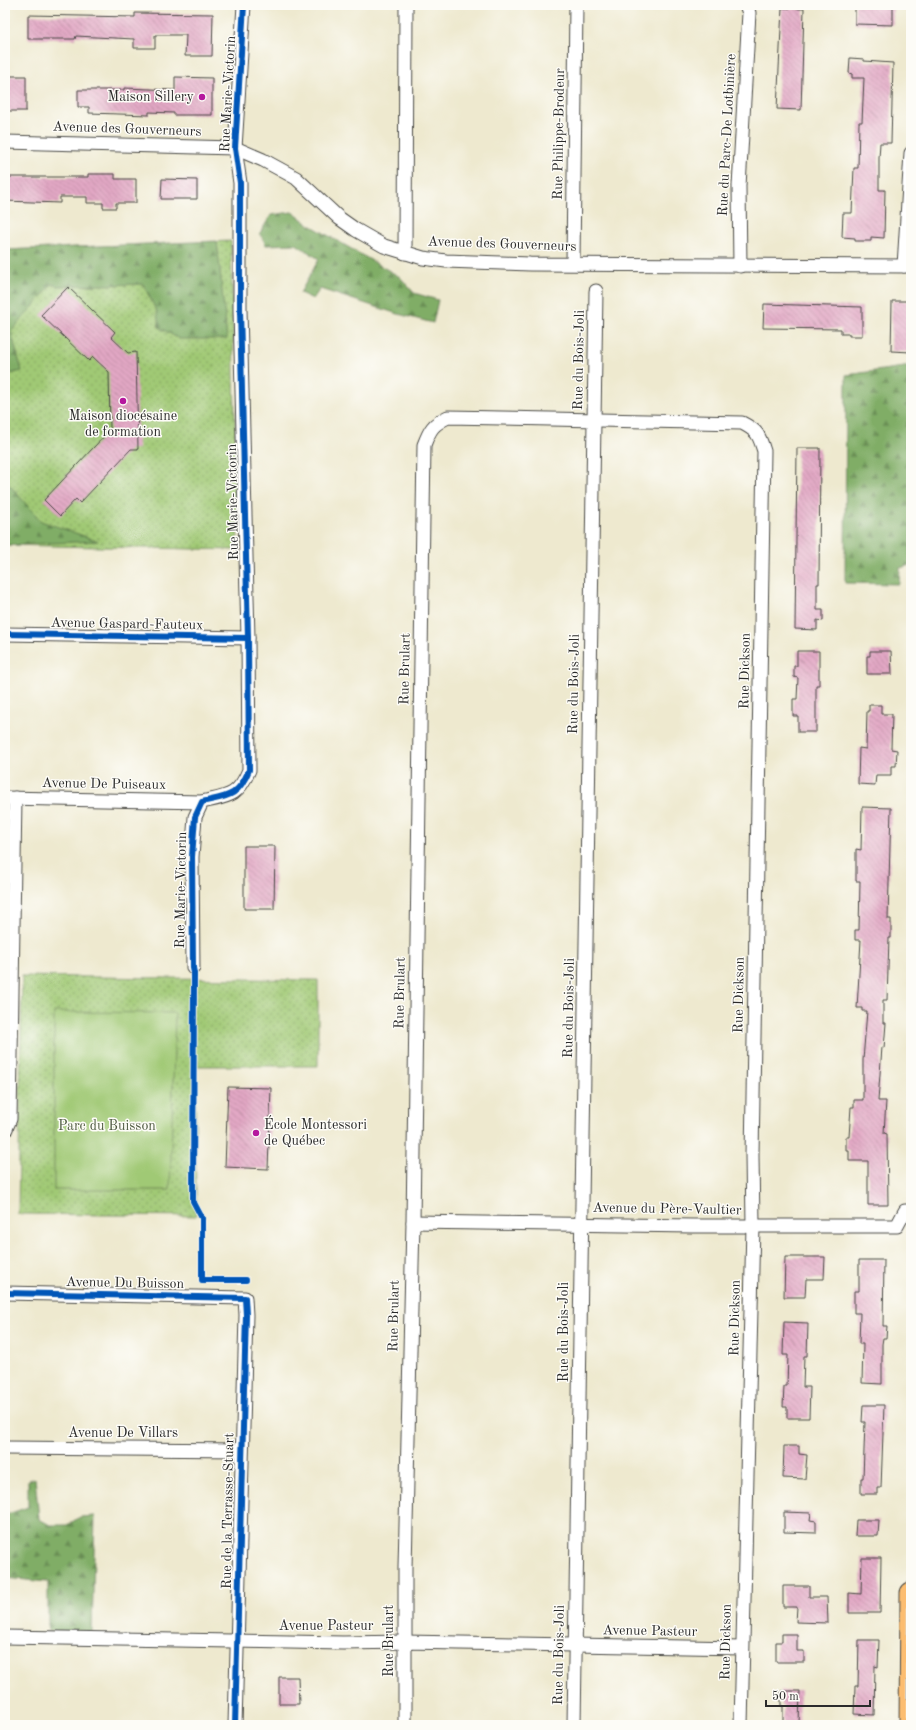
<svg xmlns="http://www.w3.org/2000/svg" width="916" height="1730" viewBox="0 0 916 1730" font-family="'Old Standard TT',serif">
<style>
.grass{fill:url(#grass-dots);stroke:#667a50}
.forest{fill:url(#forest-firs);stroke:#566c48}
.pitch{fill:#a0c975;stroke:#667a50}
.building{fill:url(#building-back-hatch)}
.lines{fill:none;stroke-linecap:round;stroke-linejoin:round}
.street-casing{stroke:#484844;stroke-width:15}
.primary-casing{stroke:#484844;stroke-width:23}
.street{stroke:#fff;stroke-width:13}
.primary{stroke:#fcbd6f;stroke-width:21}
.cycleway-casing{stroke:#fdfcf7;stroke-width:8}
.cycleway{stroke:#0057b8;stroke-width:6}
.poi-dot{fill:#b5179e;stroke:#fdfcf7;stroke-width:1.5}
.labels{text-anchor:middle;dominant-baseline:central;stroke-width:3;stroke-linejoin:round;paint-order:stroke}
.street-label{font-size:14px;fill:#2b2b2b;stroke:#fdfcf7}
.poi-label{font-size:14px;fill:#2b2b2b;stroke:#fdfcf7;text-anchor:end}
.park-label{font-size:14px;fill:#4e5a41;stroke:#fdfcf7}
</style>
<defs>
<pattern id="grass-dots" width="8" height="8" patternUnits="userSpaceOnUse"><rect width="8" height="8" fill="#a0c975"/><path d="M2 2h.1M6 6h.1" fill="none" stroke="#83a360" stroke-width="1.8" stroke-linecap="round"/></pattern>
<pattern id="forest-firs" width="22" height="20" patternUnits="userSpaceOnUse"><rect width="22" height="20" fill="#80ad66"/><path d="M5 1l3.5 6h-7zM16 11l3.5 6h-7z" fill="#698d54"/></pattern>
<pattern id="building-back-hatch" width="6" height="6" patternUnits="userSpaceOnUse"><rect width="6" height="6" fill="#e2a7c4"/><path d="M-1 5l2 2M0 0l6 6M5-1l2 2" fill="none" stroke="#b7889f"/></pattern>
</defs>
<rect width="100%" height="100%" fill="#fdfcf7"/>
<filter id="ink" filterUnits="userSpaceOnUse"><feTurbulence type="fractalNoise" baseFrequency=".025" numOctaves="2"/><feDisplacementMap in="SourceGraphic" scale="8" xChannelSelector="R" yChannelSelector="G"/><feConvolveMatrix kernelMatrix="1 2 1 2 8 2 1 2 1" color-interpolation-filters="sRGB"/></filter>
<filter id="wash" filterUnits="userSpaceOnUse"><feTurbulence type="fractalNoise" baseFrequency=".012" numOctaves="4" result="noise"/><feDisplacementMap in="SourceGraphic" scale="16" xChannelSelector="R" yChannelSelector="G"/><feGaussianBlur stdDeviation="0.9" result="paint"/><feColorMatrix in="noise" values="0 0 0 0 0 0 0 0 0 0 0 0 0 0 0 0 0 1.4 0 .05"/><feComposite in="paint" operator="in"/></filter>
<g filter="url(#wash)">
<rect width="100%" height="100%" fill="#eee9cf"/>
<g class="grass">
<path d="M231,241L238,550L5,545V250Z"/>
<path d="M22,976L318,980V1066H195L196,1216L18,1214Z"/>
</g>
<g class="forest">
<path d="M292,212L310,225L400,277L414,293L438,300L433,323L398,314L320,289L313,299L300,293L319,259L296,244L266,245L260,233L271,215Z"/>
<path d="M217,241L227,339H179L159,327L157,312L143,284L58,286L52,284L11,332L22,371L5,375V250Z"/>
<path d="M911,366V565L900,568L899,584L845,583L846,375Z"/>
<path d="M5,480L41,521L98,541L5,545Z"/>
<path d="M35,1478L39,1519L50,1525H67L80,1517L95,1516L92,1632L48,1631V1582L5,1578V1515L28,1507V1480Z"/>
</g>
<path class="pitch" d="M54,1012L175,1013L170,1190H54Z"/>
<g id="blocks">
<g class="building">
<path d="M855,5H893V25L855,24Z"/>
<path d="M782,8L804,9L801,110L777,109Z"/>
<path d="M135,13L213,14L212,56H185L186,35H155V48H134V39L76,36L75,39H28V15L135,17Z"/>
<path d="M850,58L864,59V61L893,63L891,143H880L879,158V190H885L884,238L871,237V241H855V238L842,237L843,213H852L854,168H858L859,122H862L864,78H852V74L849,73Z"/>
<path d="M5,76H26V111H8V94H5Z"/>
<path d="M175,77L212,78V115H174V113L149,112V115L89,113V107H78V90H124V88L175,90Z"/>
<path d="M88,174H115V179H136V203H116V208H103V203H87V197H60V203L5,201V180H6V177H88Z"/>
<path d="M162,179L197,180V199H161Z"/>
<path d="M68,287L115,332L111,337L128,353L136,352L138,449H131L80,503L76,499L60,516L44,500L110,430L109,372L93,357L89,361L41,315Z"/>
<path d="M892,301H911V352L891,351Z"/>
<path d="M764,304L862,307V336H849V334H841V329L763,328Z"/>
<path d="M797,448H820L819,584H817V610H823V621L817,620V630L795,629Z"/>
<path d="M797,651H819V685H816V732H798V716H793V699H797L798,678L794,677V666H797Z"/>
<path d="M870,651H891L892,674H867V656H870Z"/>
<path d="M869,705H881V714H892L891,749L897,750L896,766H891V775H876L875,785L858,784L859,748L866,749L867,711H869Z"/>
<path d="M862,807L891,808L888,919H891V938H889L887,1000H883V1023H886L884,1048L882,1047L878,1101H886L884,1133L887,1134L888,1205H868V1161H849V1150H846V1137H849L851,1107H854V1100H863V1060L867,1011H862V1008H857L861,940H855V930H859L860,881H856V849L861,850Z"/>
<path d="M244,846H275L274,909H244Z"/>
<path d="M228,1087L271,1088L268,1169L225,1167Z"/>
<path d="M785,1257H825L824,1279H806L805,1297H784Z"/>
<path d="M859,1260H884L883,1326H887L886,1338H883L882,1344V1384L862,1383L863,1344H859L860,1313H854V1291H859Z"/>
<path d="M784,1322L808,1323L807,1356H804L803,1387H810L809,1418H787V1407H783L784,1386H787L788,1355H783Z"/>
<path d="M863,1405H884L881,1488H877V1494H861V1478H863L865,1422H862Z"/>
<path d="M784,1446H799V1454L807,1455L805,1479L783,1478Z"/>
<path d="M784,1512L811,1513L810,1520L816,1521V1533L784,1532Z"/>
<path d="M856,1520H879L878,1536H855Z"/>
<path d="M862,1558H881L880,1613H849V1593L861,1594Z"/>
<path d="M783,1586H809V1597H827L828,1623L796,1622L797,1607H783Z"/>
<path d="M782,1634H797V1651H804V1662H776V1642H782Z"/>
<path d="M859,1640H879L878,1667L875,1666L874,1715L854,1714L855,1686H858Z"/>
<path d="M279,1677H298L299,1704H279Z"/>
<path d="M781,1691H800L799,1725L783,1724V1706H781Z"/>
</g>
</g>
</g>
<g filter="url(#ink)">
<use href="#blocks" fill-opacity="0" stroke="#484844" stroke-width="1"/>
<g class="lines">
<g class="street-casing">
<g id="street">
<path d="M5,142L235,148L263,160L296,178L339,218L356,230L384,246L423,258L446,261L530,264L911,266"/>
<path d="M405,253L406,5"/>
<path d="M573,263L576,5"/>
<path d="M740,266L739,186L749,13L746,5"/>
<path d="M904,266L911,153"/>
<path d="M5,634L248,638"/>
<path d="M5,798L202,802"/>
<path d="M193,968L192,857L195,817L202,802C228,796 238,797 249,770L248,638L240,309V183L235,148L244,5"/>
<path d="M5,1131L10,1119L15,798"/>
<path d="M413,1222L693,1226H897L905,1211H911"/>
<path d="M5,1293L245,1298L246,1315L235,1725"/>
<path d="M5,1448L241,1450"/>
<path d="M5,1637L343,1643L405,1642L742,1648"/>
<path d="M405,1725V1568L413,1222L424,445C430,429 433,424 448,417L742,423C758,431 759,435 764,451L752,1155L753,1226L741,1725"/>
<path d="M574,1725L596,291"/>
</g>
</g>
<g class="primary-casing">
<path id="primary" d="M910,1725L911,1593"/>
</g>
<use href="#street" class="street"/>
<use href="#primary" class="primary"/>
<g class="cycleway-casing">
<g id="cycleway">
<path d="M244,5L235,148L240,183V309L248,638L249,770C238,797 228,796 202,802L195,817L192,857L193,968L194,973L193,1201L202,1218V1280H246"/>
<path d="M5,634L248,638"/>
<path d="M5,1293L245,1298L246,1315L235,1725"/>
<path d="M910,1725L911,1593"/>
</g>
</g>
<use href="#cycleway" class="cycleway"/>
</g>
</g>
<g class="poi-dot">
<circle cx="202" cy="97" r="4"/>
<circle cx="123" cy="401" r="4"/>
<circle cx="256" cy="1133" r="4"/>
</g>
<g class="labels">
<g class="street-label">
<text transform="translate(228 94) rotate(-87)">Rue Marie-Victorin</text>
<text transform="translate(127 129) rotate(2)">Avenue des Gouverneurs</text>
<text transform="translate(559 134) rotate(-89)">Rue Philippe-Brodeur</text>
<text transform="translate(727 135) rotate(-87)">Rue du Parc-De Lotbinière</text>
<text transform="translate(502 244) rotate(2)">Avenue des Gouverneurs</text>
<text transform="translate(579 360) rotate(-89)">Rue du Bois-Joli</text>
<text transform="translate(233 502) rotate(-91)">Rue Marie-Victorin</text>
<text transform="translate(127 624) rotate(1)">Avenue Gaspard-Fauteux</text>
<text transform="translate(405 669) rotate(-89)">Rue Brulart</text>
<text transform="translate(745 671) rotate(-89)">Rue Dickson</text>
<text transform="translate(574 684) rotate(-89)">Rue du Bois-Joli</text>
<text transform="translate(104 784) rotate(1)">Avenue De Puiseaux</text>
<text transform="translate(181 890) rotate(-89)">Rue Marie-Victorin</text>
<text transform="translate(400 993) rotate(-89)">Rue Brulart</text>
<text transform="translate(739 995) rotate(-89)">Rue Dickson</text>
<text transform="translate(569 1008) rotate(-89)">Rue du Bois-Joli</text>
<text transform="translate(667 1209) rotate(1)">Avenue du Père-Vaultier</text>
<text transform="translate(125 1283) rotate(1)">Avenue Du Buisson</text>
<text transform="translate(394 1316) rotate(-89)">Rue Brulart</text>
<text transform="translate(735 1318) rotate(-89)">Rue Dickson</text>
<text transform="translate(564 1332) rotate(-90)">Rue du Bois-Joli</text>
<text x="123" y="1433">Avenue De Villars</text>
<text transform="translate(228 1511) rotate(-89)">Rue de la Terrasse-Stuart</text>
<text x="326" y="1626">Avenue Pasteur</text>
<text transform="translate(650 1631) rotate(1)">Avenue Pasteur</text>
<text transform="translate(389 1641) rotate(-90)">Rue Brulart</text>
<text transform="translate(726 1642) rotate(-89)">Rue Dickson</text>
<text transform="translate(559 1655) rotate(-89)">Rue du Bois-Joli</text>
</g>
<g class="poi-label">
<text x="194" y="97">Maison Sillery</text>
<text x="123" y="416" text-anchor="middle">Maison diocésaine<tspan x="123" dy="16">de formation</tspan></text>
<text x="264" y="1125" text-anchor="start">École Montessori<tspan x="264" dy="16">de Québec</tspan></text>
</g>
<g class="park-label">
<text x="107" y="1126">Parc du Buisson</text>
</g>
</g>
<rect width="916" height="1730" fill="none" stroke="#fdfcf7" stroke-width="20"/>
<path d="M766 1700v6h104v-6" fill="none" stroke="#2b2b2b" stroke-width="2"/>
<text x="772" y="1700" font-size="12" fill="#2b2b2b" stroke="#fdfcf7" stroke-width="3" paint-order="stroke">50 m</text>
</svg>
